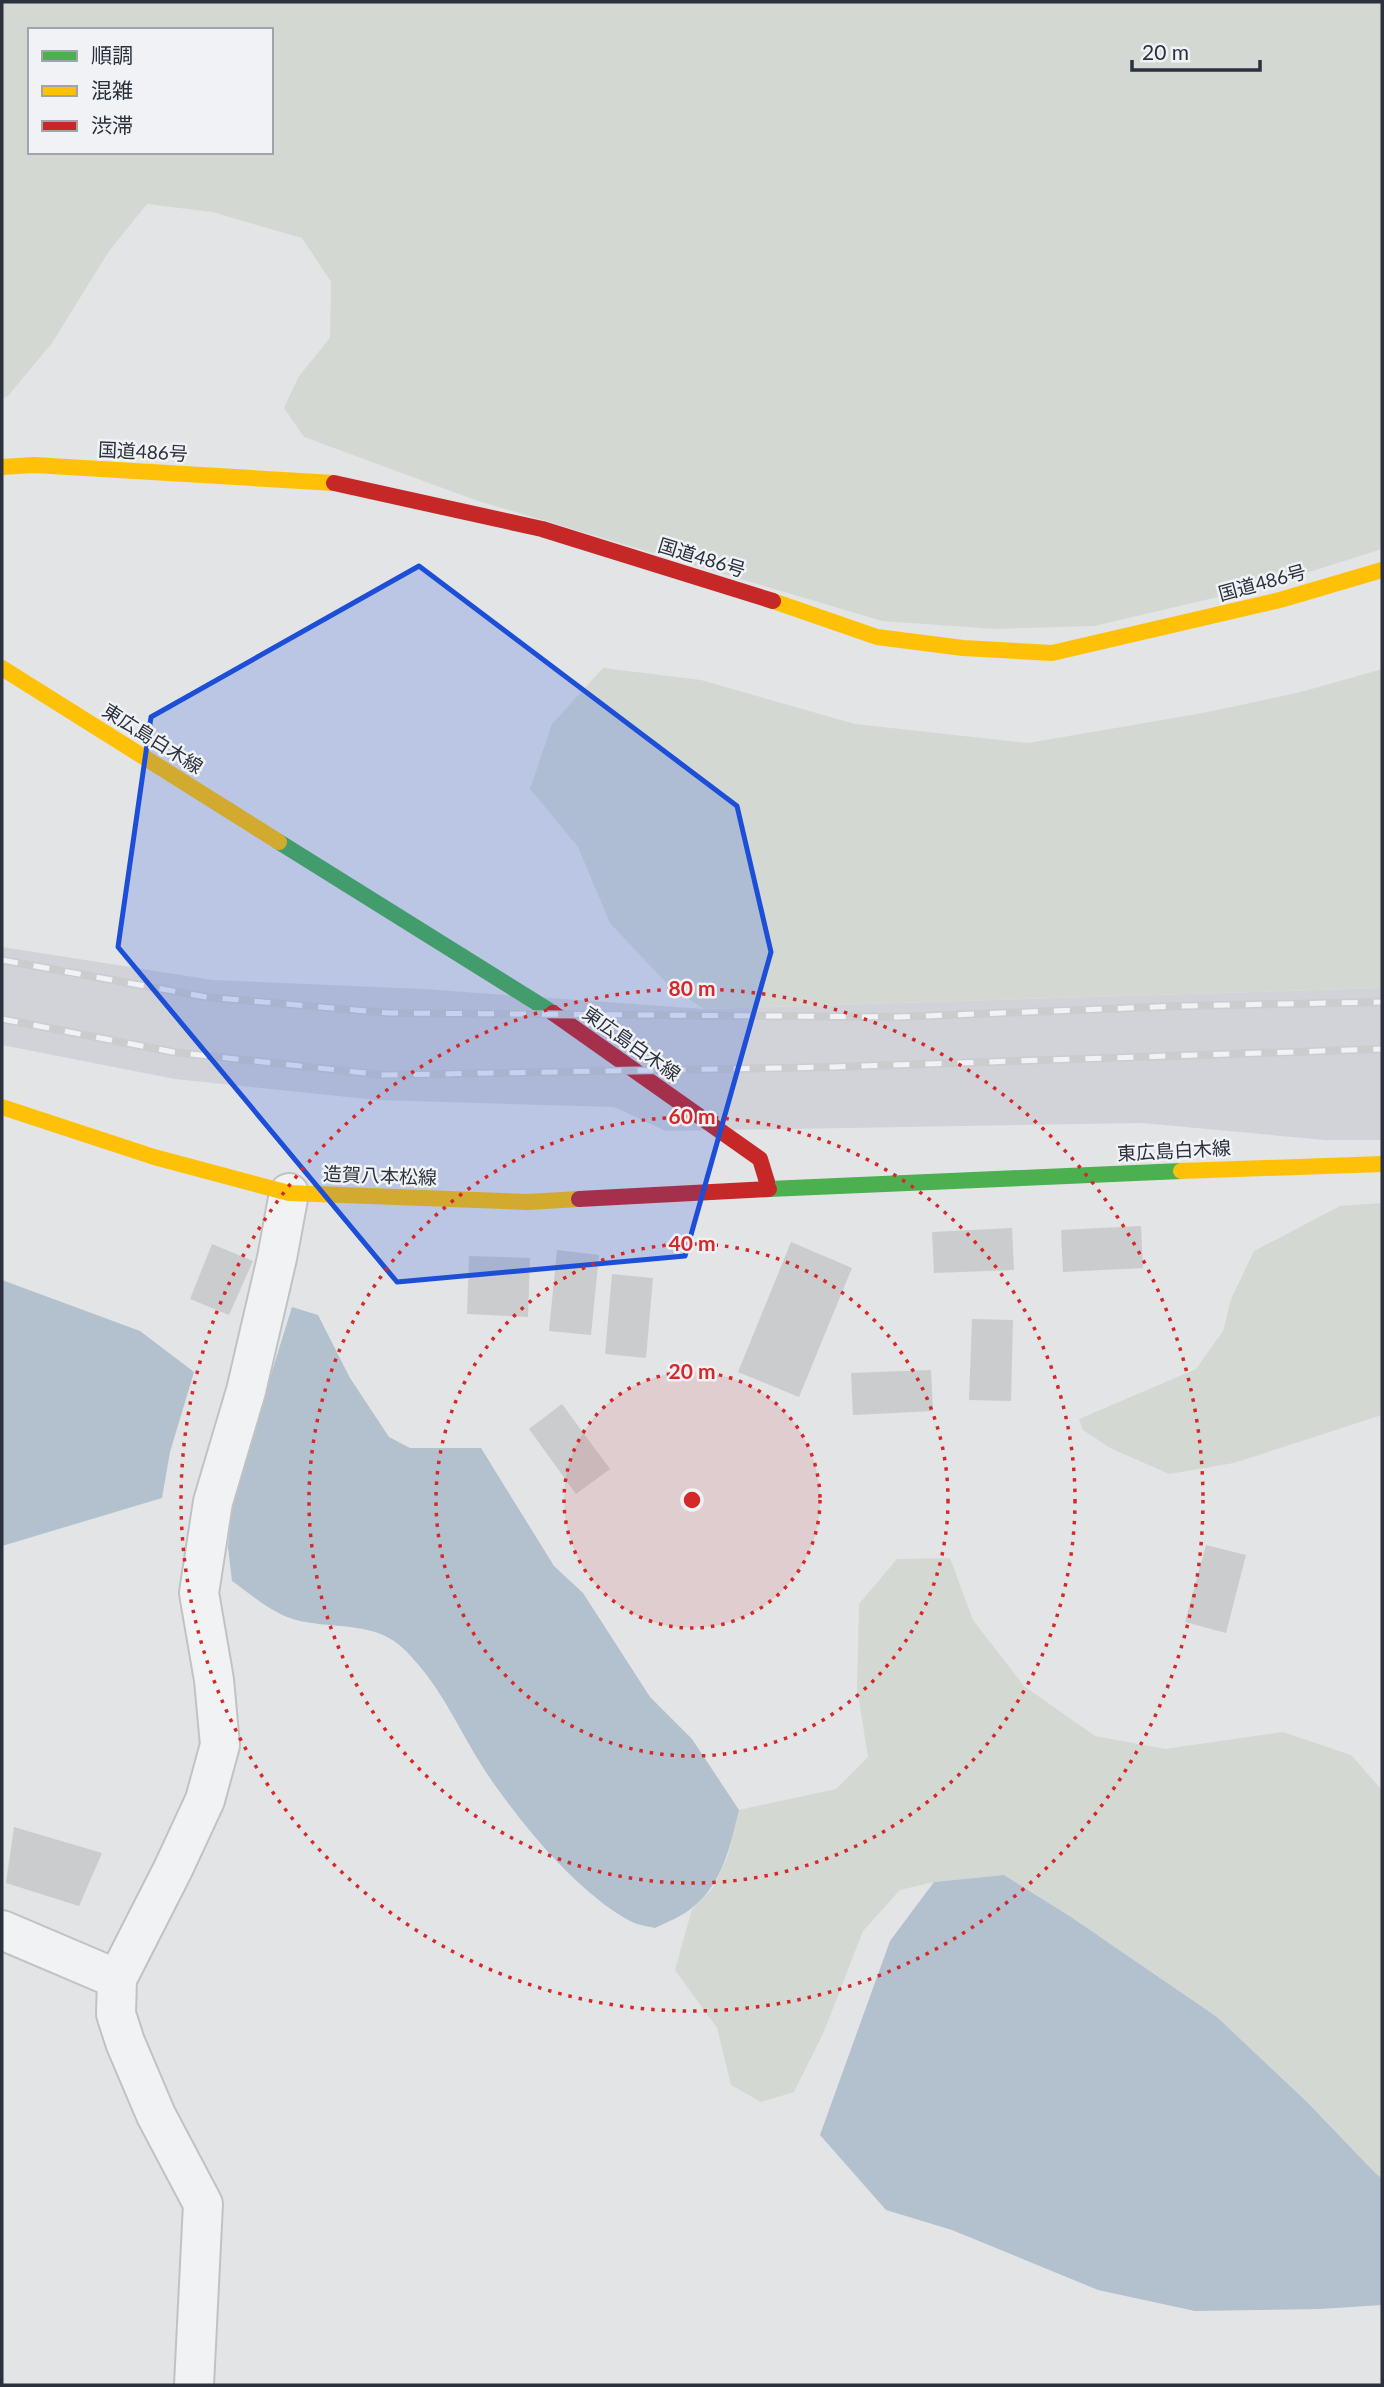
<svg xmlns="http://www.w3.org/2000/svg" width="1384" height="2387" viewBox="0 0 1384 2387" font-family="Lato,'Noto Sans JP',sans-serif">
<style>
.built{fill:#d1d3d9}
.green{fill:#d3d9d2;fill-rule:evenodd}
.water{fill:#b3c0ce}
.building{fill:#caccce}
.lines{fill:none;stroke-linecap:round;stroke-linejoin:round}
.street-casing{stroke:#c0c2c4;stroke-width:42}
.street{stroke:#f1f2f3;stroke-width:38}
.fast{stroke:#4caf50;stroke-width:16}
.slow{stroke:#ffc107;stroke-width:16}
.jam{stroke:#c62828;stroke-width:16}
.rail-casing{stroke:#caccce;stroke-width:8}
.rail{stroke:#f0f2f5;stroke-width:5;stroke-dasharray:16;stroke-linecap:butt}
.marked{fill:#1d4ed8;fill-opacity:0.2;stroke:#1d4ed8;stroke-width:5;stroke-linejoin:round}
.ring{fill:none;stroke:#d62828;stroke-width:3.5;stroke-dasharray:3.5 7}
.labels{text-anchor:middle;dominant-baseline:central;stroke-width:5;stroke-linejoin:round;paint-order:stroke}
.street-label{font-size:19px;fill:#2b313d;stroke:#f0f2f5}
.centre{fill:#d62828;stroke:#f0f2f5;stroke-width:3.5}
.ring-label{font-size:21px;text-anchor:middle;font-weight:bold;fill:#d62828;stroke:#f0f2f5;stroke-width:5;stroke-linejoin:round;paint-order:stroke}
</style>
<rect width="100%" height="100%" fill="#e2e4e6"/>
<path class="built" d="M2,947L213,980L423,989L704,1009L1382,988V1140H1325L1142,1123L666,1131L614,1107L376,1100L175,1079L2,1045Z"/>
<g class="green">
<path d="M2,2H1382V549L1265,586L1094,626L995,629L882,621L475,500L304,437L284,408L299,376L330,338L331,282L302,238L212,212L147,204L109,251L52,343L8,396L2,399ZM30,30H271V152H30Z"/>
<path d="M603,668L701,680L855,724L1028,743L1203,713L1301,692L1382,669V988L704,1009L670,987L610,923L578,847L530,789L552,724Z"/>
<path d="M1382,1203V1415L1234,1463L1169,1474L1110,1448L1083,1430L1079,1419L1196,1369L1223,1331L1231,1299L1254,1251L1340,1206Z"/>
<path d="M950,1558L973,1620L1024,1686L1095,1736L1165,1749L1283,1732L1351,1755L1382,1790V2178L1376,2175L1308,2103L1217,2017L1071,1917L1004,1875L934,1882L900,1890L863,1931L823,2034L794,2092L761,2102L731,2085L717,2028L675,1970L692,1909L713,1888L728,1855L739,1810L836,1789L868,1757L857,1688L859,1604L897,1559Z"/>
</g>
<g class="water">
<path d="M2,1280L140,1331L194,1372L170,1452L162,1498L2,1546Z"/>
<path d="M292,1307L318,1315L350,1378L389,1437L410,1448H481L554,1566L583,1593L650,1697L692,1739L739,1810C730,1846 723,1883 693,1907C683,1916 667,1922 655,1928C647,1926 637,1925 630,1921C578,1893 523,1826 490,1778C460,1734 444,1689 405,1650C376,1621 336,1629 300,1621C275,1616 253,1596 232,1581L228,1547L232,1500Z"/>
<path d="M1004,1875L1071,1917L1217,2017L1308,2103L1376,2174L1382,2178V2305L1320,2309L1195,2311L1098,2290L952,2230L886,2210L820,2135L890,1941L934,1882Z"/>
</g>
<g class="building">
<path d="M1141,1226L1143,1268L1063,1272L1061,1230Z"/>
<path d="M1012,1228L1014,1270L934,1273L932,1232Z"/>
<path d="M791,1242L852,1268L799,1397L738,1372Z"/>
<path d="M212,1244L253,1261L229,1315L190,1299Z"/>
<path d="M557,1250L599,1255L591,1335L549,1331Z"/>
<path d="M469,1256L530,1258L528,1317L467,1314Z"/>
<path d="M612,1274L653,1278L646,1358L605,1354Z"/>
<path d="M972,1319L1013,1320L1011,1401L969,1400Z"/>
<path d="M931,1370L933,1411L853,1415L851,1373Z"/>
<path d="M562,1404L610,1469L576,1494L529,1429Z"/>
<path d="M1206,1545L1246,1555L1226,1633L1185,1622Z"/>
<path d="M14,1827L102,1853L79,1906L6,1883Z"/>
</g>
<g class="lines">
<g class="street-casing">
<g id="street">
<path d="M2,1930L117,1979"/>
<path d="M194,2385L203,2204L156,2115L125,2042L116,2014L117,1979L173,1869L205,1800L220,1745L214,1680L199,1593L213,1502L246,1391L277,1258L289,1193"/>
</g>
</g>
<use href="#street" class="street"/>
<g class="fast">
<path d="M279,842L553,1013"/>
<path d="M767,1182L769,1189L1181,1171"/>
</g>
<g class="slow">
<path d="M2,467L34,465L334,483"/>
<path d="M773,601L877,637L963,648L1052,653L1280,600L1382,570"/>
<path d="M2,668L279,842"/>
<path d="M2,1107L154,1157L289,1193L527,1202L579,1199"/>
<path d="M1181,1171L1382,1164"/>
</g>
<g class="jam">
<path d="M334,483L542,529L773,601"/>
<path d="M553,1013L760,1159L767,1182"/>
<path d="M579,1199L769,1189"/>
</g>
<g class="rail-casing">
<g id="rail">
<path d="M2,960L206,997L389,1013L898,1017L1179,1006L1382,1002"/>
<path d="M2,1019L173,1052L383,1075L834,1067L1382,1049"/>
</g>
</g>
<use href="#rail" class="rail"/>
</g>
<path class="marked" d="M419,566L737,806L771,952L685,1256L397,1282L118,947L151,717Z"/>
<circle cx="692" cy="1500" r="128" fill="#d62828" fill-opacity=".12"/>
<g class="ring">
<circle cx="692" cy="1500" r="128"/>
<circle cx="692" cy="1500" r="256"/>
<circle cx="692" cy="1500" r="383"/>
<circle cx="692" cy="1500" r="511"/>
</g>
<g class="labels">
<g class="street-label">
<text transform="translate(143 451) rotate(3)">国道486号</text>
<text transform="translate(702 557) rotate(17)">国道486号</text>
<text transform="translate(1262 582) rotate(-15)">国道486号</text>
<text transform="translate(153 738) rotate(32)">東広島白木線</text>
<text transform="translate(632 1043) rotate(35)">東広島白木線</text>
<text transform="translate(1174 1150) rotate(-3)">東広島白木線</text>
<text transform="translate(380 1175) rotate(2)">造賀八本松線</text>
</g>
</g>
<circle cx="692" cy="1500" r="10" class="centre"/>
<g class="ring-label">
<text x="692" y="996">80 m</text>
<text x="692" y="1124">60 m</text>
<text x="692" y="1251">40 m</text>
<text x="692" y="1379">20 m</text>
</g>
<rect width="1384" height="2387" fill="none" stroke="#2b313d" stroke-width="7"/>
<rect x="28" y="28" width="245" height="126" fill="#f0f2f5" stroke="#a1a5ab" stroke-width="2"/>
<rect x="42" y="51" width="35" height="10" fill="#4caf50" stroke="#a1a5ab" stroke-width="2"/>
<text x="91" y="63" font-size="21" fill="#2b313d">順調</text>
<rect x="42" y="86" width="35" height="10" fill="#ffc107" stroke="#a1a5ab" stroke-width="2"/>
<text x="91" y="98" font-size="21" fill="#2b313d">混雑</text>
<rect x="42" y="121" width="35" height="10" fill="#c62828" stroke="#a1a5ab" stroke-width="2"/>
<text x="91" y="133" font-size="21" fill="#2b313d">渋滞</text>
<path d="M1132 60v10h128v-10" fill="none" stroke="#2b313d" stroke-width="3.5"/>
<text x="1142" y="60" font-size="21" fill="#2b313d" stroke="#f0f2f5" stroke-width="5" paint-order="stroke">20 m</text>
</svg>
